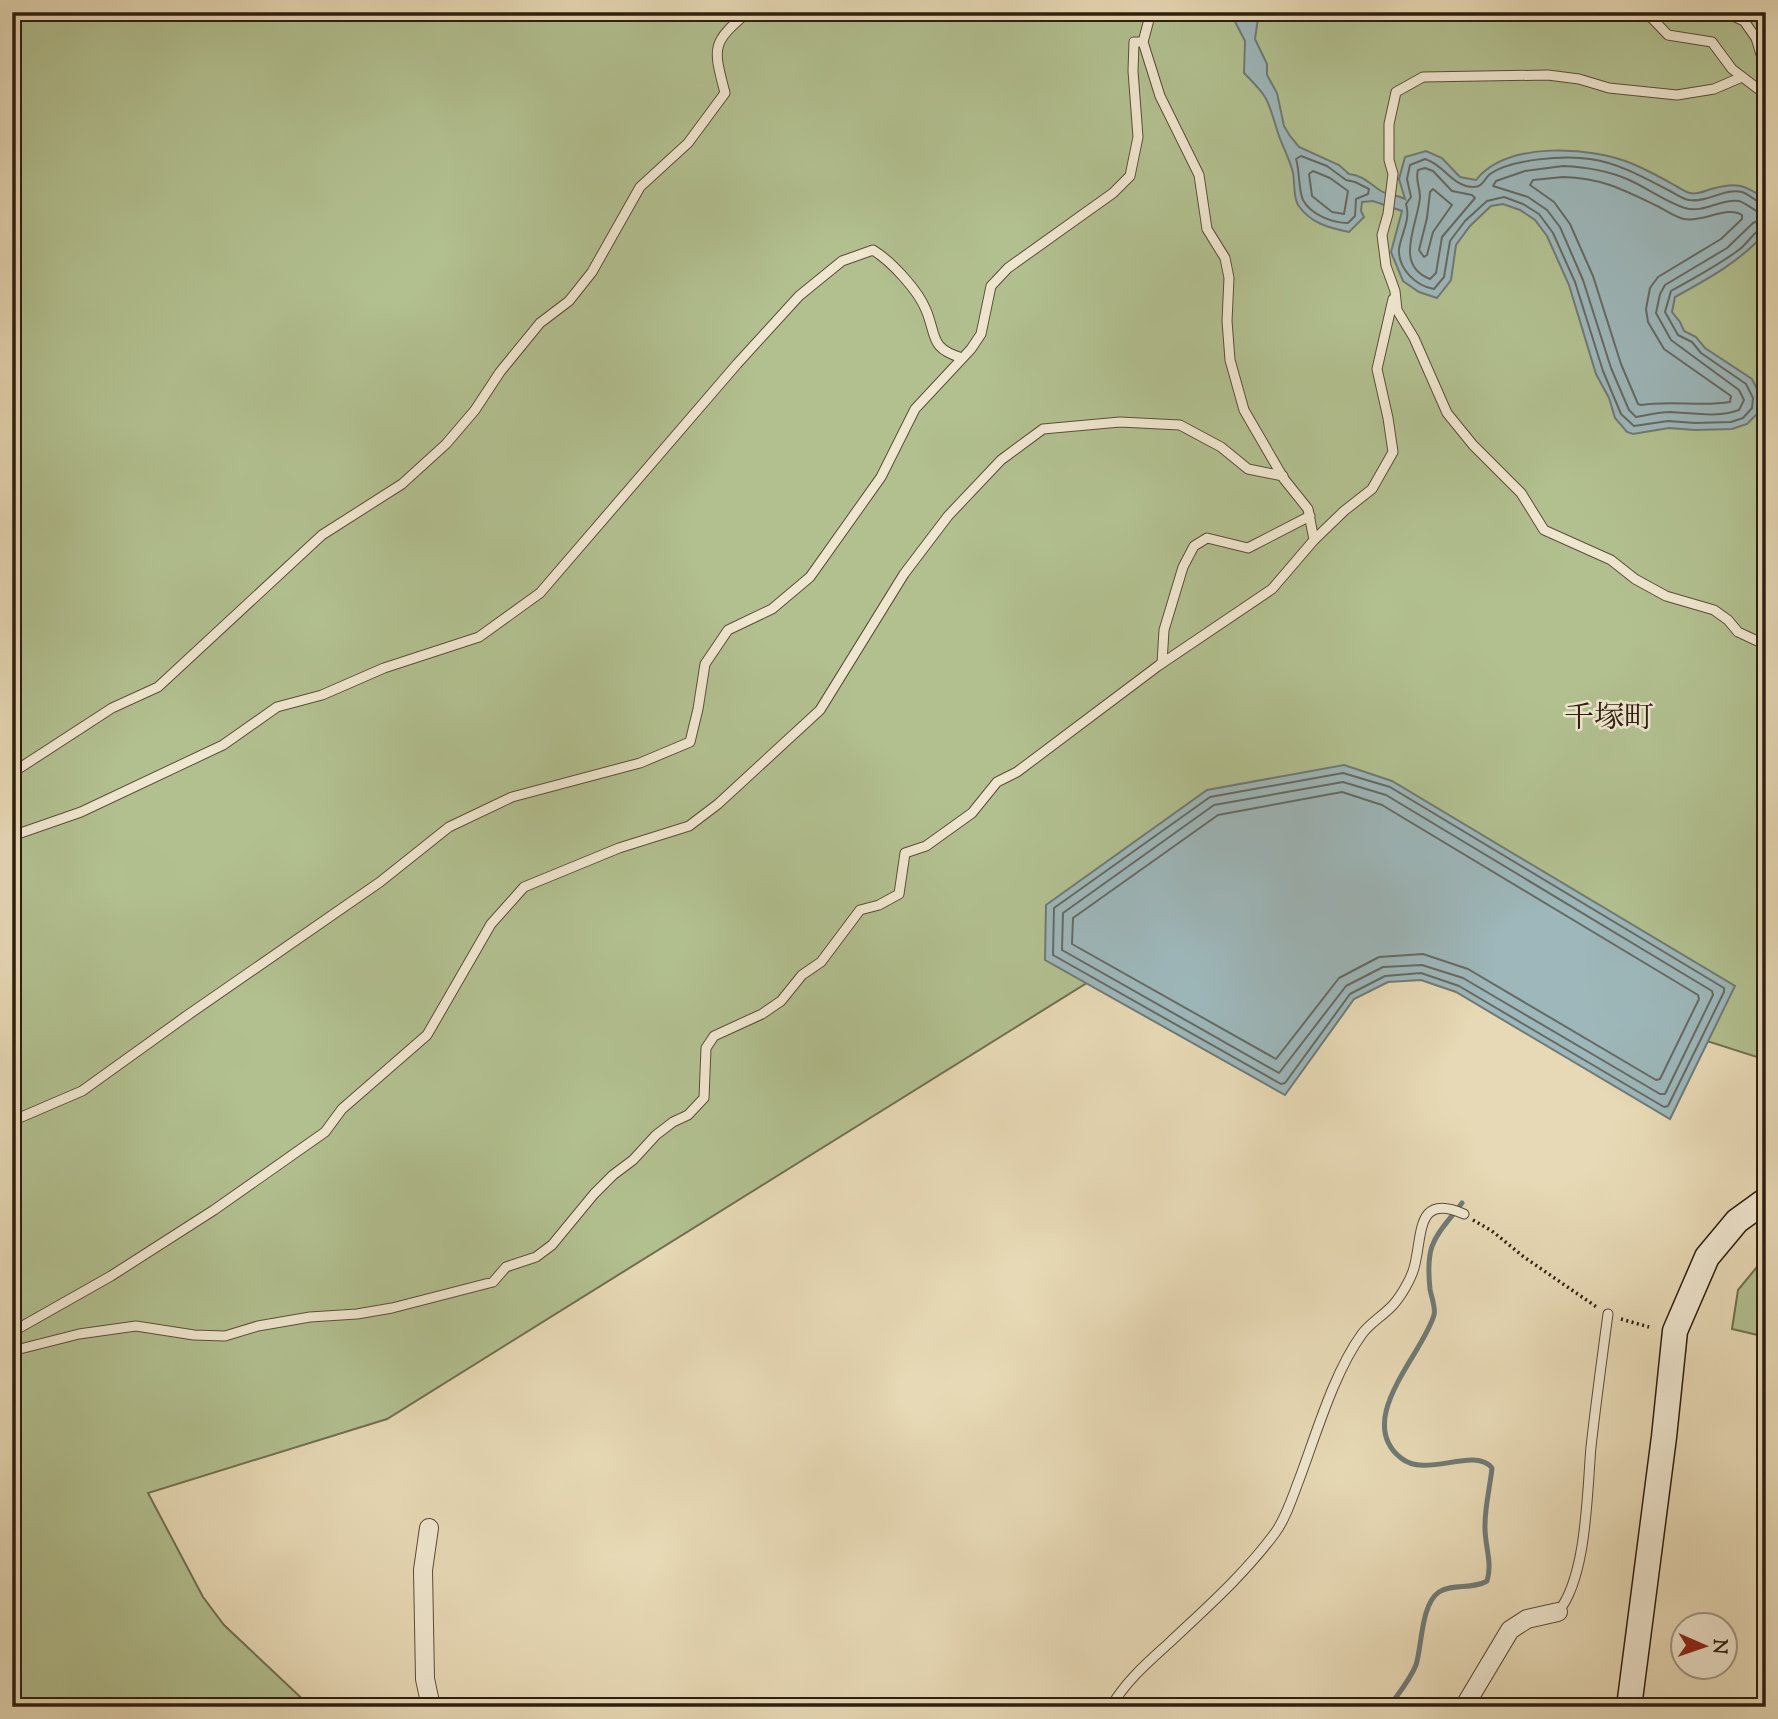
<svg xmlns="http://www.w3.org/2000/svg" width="1778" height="1719" viewBox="0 0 1778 1719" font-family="'Sorts Mill Goudy','Noto Serif JP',serif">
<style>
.green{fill:#b2c090;stroke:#706f50;stroke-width:2}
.water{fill:#9db7ba;stroke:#707a76;stroke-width:2}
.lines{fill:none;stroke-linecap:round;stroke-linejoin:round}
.shore{stroke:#656a64;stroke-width:2}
.stream{stroke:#707a76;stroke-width:5}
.lane-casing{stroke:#5c4d38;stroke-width:11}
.street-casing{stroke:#5c4d38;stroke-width:20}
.secondary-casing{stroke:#2d1e0f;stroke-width:27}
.path{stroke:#2d1e0f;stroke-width:3.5;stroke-dasharray:2 3.5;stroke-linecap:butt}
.lane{stroke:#efe6cf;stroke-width:9}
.street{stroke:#efe6cf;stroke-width:18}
.secondary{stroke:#efe6cf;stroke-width:24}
.labels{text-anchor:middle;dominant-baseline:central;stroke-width:5;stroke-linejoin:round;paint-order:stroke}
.quarter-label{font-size:30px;fill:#2d1e0f;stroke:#efe6cf}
</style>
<rect width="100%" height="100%" fill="#e7d9b5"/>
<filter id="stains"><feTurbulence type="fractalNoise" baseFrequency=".00286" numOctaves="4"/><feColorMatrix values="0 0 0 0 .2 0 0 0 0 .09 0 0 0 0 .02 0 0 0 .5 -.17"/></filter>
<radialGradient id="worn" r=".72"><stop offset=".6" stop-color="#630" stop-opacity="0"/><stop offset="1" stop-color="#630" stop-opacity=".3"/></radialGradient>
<g class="green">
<path d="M12,12H1766V1060L1236,890L387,1419L148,1493L203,1597L224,1625L311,1707H12Z"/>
<path d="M1766,1256V1337L1732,1329L1738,1290Z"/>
</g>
<g class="water">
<path d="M1230,12H1259L1255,39L1267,64V75L1277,93L1284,126L1290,136L1299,147L1339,165L1349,174C1363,175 1370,184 1381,191C1388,195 1397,195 1405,199L1399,179L1405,157L1426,151L1442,158L1460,177L1476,180C1507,141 1591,146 1633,164C1647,170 1662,178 1676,186C1680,188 1685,192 1690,193C1697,195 1705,191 1711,189C1736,182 1744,184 1765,199L1766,232C1741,261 1708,279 1675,297L1672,312L1680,322L1684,331L1696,337L1705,348L1752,379L1761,397L1759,412L1747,424L1732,429L1695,430L1669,428L1633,434L1627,432L1615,418L1609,398L1596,374L1569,285L1547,236L1535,220L1520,210L1503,204L1491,206L1470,226L1456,245L1451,280L1437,298L1419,292L1403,281L1391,252L1402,211L1373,201L1362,202L1361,211L1364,217L1349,232C1329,228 1310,223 1298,205C1293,196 1295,183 1293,173C1290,159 1282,146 1278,133C1267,99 1270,99 1244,73L1245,41Z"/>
<path d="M1344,765L1392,781L1735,986L1670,1119L1456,992L1421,980L1388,982L1354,999L1285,1095L1045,960L1046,905L1207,790Z"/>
</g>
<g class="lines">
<g class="shore">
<path d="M1301,156L1327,166L1346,180L1355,182L1369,189L1368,194L1356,199L1355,216L1348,223C1333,223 1311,215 1303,200C1298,188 1300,172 1296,159Z"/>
<path d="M1563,166C1585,167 1606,170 1627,179C1646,187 1665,202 1685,208C1703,214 1721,198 1739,201C1746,203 1755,211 1762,214V219L1753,223L1727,248L1665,285L1660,294L1656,313L1671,340L1739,390L1744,400L1739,410C1718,418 1692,413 1671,412C1659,412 1648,415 1636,417L1629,410L1611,368L1583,280L1560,227L1547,210L1528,197L1493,186L1496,181L1525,171Z"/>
<path d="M1425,168L1433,171L1452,191L1472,195L1475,198L1442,237L1436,273L1430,279C1393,265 1418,224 1420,197C1420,186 1415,180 1418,170Z"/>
<path d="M1313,171L1330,178L1348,191L1344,214L1332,212L1312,196L1309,174Z"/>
<path d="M1563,177C1601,178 1622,189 1655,205C1664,209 1674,217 1684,219C1702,223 1727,205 1742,215V219L1721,239L1658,277L1650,288L1646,309L1648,322L1664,349L1731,396L1730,402C1701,407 1672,400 1641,405L1638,404L1621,364L1593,276L1570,224L1554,202L1530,185L1533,180Z"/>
<path d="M1433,189L1452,205L1433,232L1427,255L1424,257L1419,250L1427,218L1430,192Z"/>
<path d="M1766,204C1756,203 1751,195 1742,192C1724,188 1707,203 1689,200C1683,199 1676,194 1670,191C1645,178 1619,163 1590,159C1565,155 1512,159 1490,174C1484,179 1483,187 1474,187C1452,187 1445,165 1425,159L1410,165L1407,179L1411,197L1406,204C1411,220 1401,234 1399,249C1398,269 1416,286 1434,289L1444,277L1450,241L1465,221L1487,201L1504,197L1523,204L1539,214L1553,233L1575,282L1603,371L1621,414L1634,426L1668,421L1695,423L1731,422L1743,418L1752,408L1753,398L1746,384L1701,353L1692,342L1678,335L1665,312L1671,291C1694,278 1719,265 1740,249C1749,242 1754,230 1766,228"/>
<path d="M1343,773L1390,787L1724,988V992L1668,1106L1664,1107L1459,986L1421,973L1385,976L1350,994L1285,1083L1281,1084L1053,955L1054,908L1210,797Z"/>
<path d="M1343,782L1386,795L1712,991L1713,995L1665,1094H1660L1463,978L1422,965L1383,967L1346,986L1279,1073L1062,950L1063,913L1214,805Z"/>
<path d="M1342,792L1382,805L1698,995L1699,999L1660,1079L1656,1080L1468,969L1423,954L1379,957L1339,978L1276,1059L1072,944L1073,918L1218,815Z"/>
</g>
<path class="stream" d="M1389,1707C1398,1694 1410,1680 1416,1665C1422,1646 1421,1604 1439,1592C1453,1583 1472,1590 1487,1581C1493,1562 1484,1544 1485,1525C1485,1506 1490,1487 1492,1468C1474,1446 1426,1479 1401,1458C1353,1420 1423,1354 1434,1315C1436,1308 1431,1296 1430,1289C1425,1242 1435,1238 1462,1203"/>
<g class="lane-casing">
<g id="lane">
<path d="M1646,12L1668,35L1712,42L1732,69L1766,95"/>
<path d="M1724,12L1744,21L1756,38L1766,71"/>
<path d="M1742,77L1714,89L1677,95L1609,88L1579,79L1548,75L1423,77L1396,92L1389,124V160L1393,174L1388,214L1382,235L1386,266L1395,291L1397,310L1414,338L1447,413L1473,445L1521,493L1544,530L1611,560L1635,579L1666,596L1714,610L1728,620L1738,632L1766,645"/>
<path d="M1314,540L1344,511L1372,489L1393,452L1388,418L1377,369L1393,299"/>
<path d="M1162,663L1164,630L1183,567L1194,546L1207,538L1248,548L1310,516"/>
<path d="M12,773L112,708L158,687L322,535L402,484L446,444L475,410L500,372L540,323L569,301L592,272L640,187L688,143L725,93C713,47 711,43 748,12"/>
<path d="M12,836L81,812L223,745L277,707L322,695L384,668L479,637L540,593L737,364L799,296L842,261L873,250C891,261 918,290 926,310C937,336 929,348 962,358"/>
<path d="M12,1121L82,1091L185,1017L380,882L449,827L512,797L640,763L690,742L698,709L705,664L728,630L772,609L810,577L881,477L915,409L971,349L981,334L991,286L1008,268L1113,193L1130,176L1138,137L1133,71L1134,42H1143"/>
<path d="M12,1332L111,1276L214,1210L325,1132L342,1109L427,1035L491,924L524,887L619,848L689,826L718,804L820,710L904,574L948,516L1001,460L1043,429L1120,422L1180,425L1221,447L1248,469L1283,476"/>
<path d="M12,1351L79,1334L136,1326L194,1335L225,1336L258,1326L310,1317L357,1314L392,1308L493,1282L506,1267L536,1257L552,1245L594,1194L613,1175L633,1160L656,1135L673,1122L688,1115L704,1098L706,1048L714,1036L762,1014L781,1001L802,975L821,962L860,910L879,905L899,894L905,853L926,846L972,813L997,782L1017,772L1158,666L1272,589L1314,540L1308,509L1284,479L1244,410L1230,360L1227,321L1229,278L1225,258L1207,229L1199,175L1160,96L1143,42L1151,12"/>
<path d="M1558,1612C1587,1577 1587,1492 1591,1447C1596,1402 1602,1358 1608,1314"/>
<path d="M1111,1707C1125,1682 1147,1663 1168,1644C1205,1609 1244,1575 1275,1533C1286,1518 1292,1498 1299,1480C1316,1435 1334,1372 1362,1334C1370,1323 1384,1315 1393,1305C1401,1296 1411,1279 1414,1268C1423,1236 1415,1192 1464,1214"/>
</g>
</g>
<g class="street-casing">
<g id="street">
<path d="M429,1528L423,1570L425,1679L431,1707"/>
<path d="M1464,1707L1510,1630L1527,1619L1558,1612"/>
</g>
</g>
<g class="secondary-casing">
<path id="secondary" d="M1629,1707L1664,1437L1675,1331L1707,1257L1737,1221L1766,1200"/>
</g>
<g class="path">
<path d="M1473,1220L1492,1231L1524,1257L1598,1308"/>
<path d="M1621,1319L1649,1327"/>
</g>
<use href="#lane" class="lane"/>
<use href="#street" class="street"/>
<use href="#secondary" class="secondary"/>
</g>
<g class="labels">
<g class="quarter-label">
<text x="1609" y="719">千塚町</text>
</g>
</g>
<rect width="1778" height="1719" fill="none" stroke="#e7d9b5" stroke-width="42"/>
<rect x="14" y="14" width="1750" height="1691" fill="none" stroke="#2d1e0f" stroke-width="3.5"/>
<rect x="21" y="21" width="1736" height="1677" fill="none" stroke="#2d1e0f" stroke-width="2"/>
<g transform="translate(1704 1646) rotate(92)"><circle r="33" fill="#efe6cf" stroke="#a19682" stroke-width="2"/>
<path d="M0-5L12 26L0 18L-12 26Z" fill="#8f2418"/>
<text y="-10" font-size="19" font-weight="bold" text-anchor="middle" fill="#2d1e0f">N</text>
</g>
<rect width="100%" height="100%" filter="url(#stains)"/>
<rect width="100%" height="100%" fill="url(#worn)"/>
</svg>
